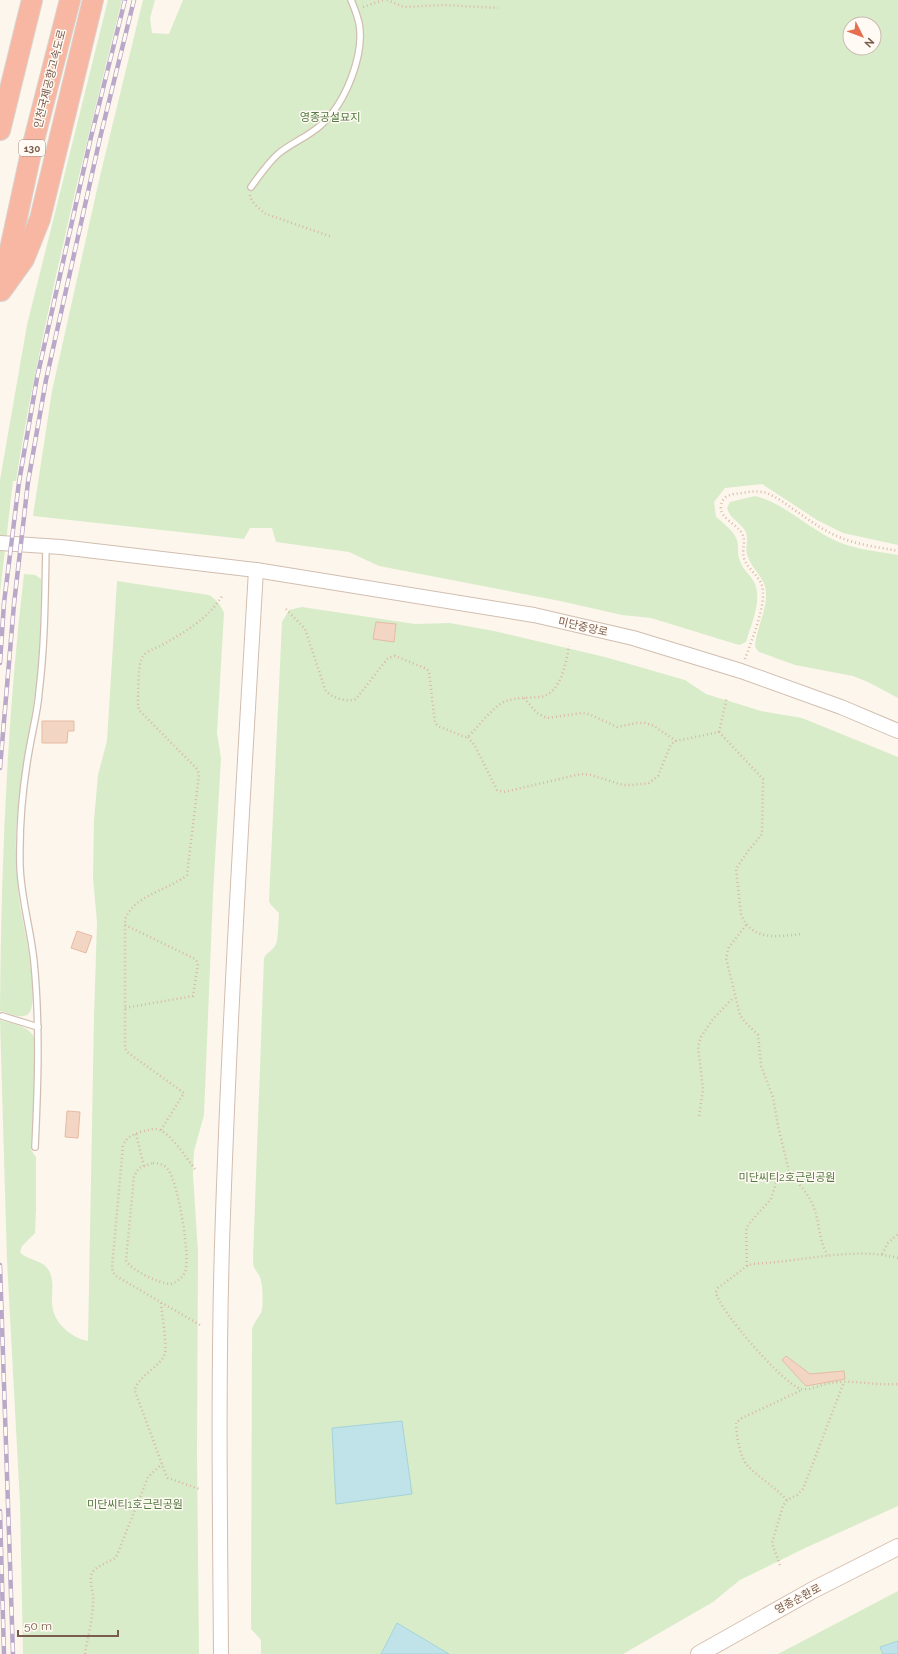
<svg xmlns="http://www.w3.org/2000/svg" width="898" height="1654" viewBox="0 0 898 1654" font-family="Raleway,'Noto Sans KR',sans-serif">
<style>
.green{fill:#d8ecc9;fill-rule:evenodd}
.water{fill:#bfe3e8;stroke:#a5d3da}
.building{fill:#f3d5c3;stroke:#e6bba3}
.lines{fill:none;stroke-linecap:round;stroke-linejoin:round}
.service-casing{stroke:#d1beb0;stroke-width:8}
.tertiary-casing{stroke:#d1beb0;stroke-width:16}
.secondary-casing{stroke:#d6c0b0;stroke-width:18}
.motorway-casing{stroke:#dad1cd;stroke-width:22}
.path{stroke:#d9b8a5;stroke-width:2.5;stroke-dasharray:1 3;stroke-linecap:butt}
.service{stroke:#fff;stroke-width:5.5}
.tertiary{stroke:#fff;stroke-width:14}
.secondary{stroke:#fff;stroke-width:16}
.motorway{stroke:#f7b7a3;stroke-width:20}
.rail-casing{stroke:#b9a8c9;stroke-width:4.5}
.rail{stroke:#fffaf3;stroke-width:3;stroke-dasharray:9;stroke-linecap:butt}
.labels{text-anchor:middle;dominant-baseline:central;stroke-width:3;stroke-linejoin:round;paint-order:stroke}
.shield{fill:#fffaf3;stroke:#a28b7f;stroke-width:1}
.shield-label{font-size:10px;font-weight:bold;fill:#7a5c4d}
.street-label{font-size:11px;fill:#7a5c4d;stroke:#fffaf3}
.park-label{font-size:11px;fill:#537a41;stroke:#fffaf3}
</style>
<rect width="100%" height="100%" fill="#fdf6ec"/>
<g class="green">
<path d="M108,0H122C98,95 75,190 54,285C40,350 26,415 16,481H13L0,593V480L27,325Z"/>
<path d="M143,0H155L150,18L152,33L169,34L183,0H898V545L843,533L817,520L762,484L725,488L714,502L716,517C723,523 734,531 737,540C739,547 737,554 740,561C743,570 750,574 754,582C763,600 751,624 746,642L739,645L651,618L622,615L560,601L379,566L349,552L276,542L272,528H250L244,539L33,516L52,391L100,176ZM850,24H874V48H850Z"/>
<path d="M755,496C783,503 805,525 830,538C850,549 876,551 898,555V698L868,682L853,676L795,665L759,652L755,647C756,629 766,613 766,595C767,579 753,571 748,557C744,549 749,541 746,532C741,523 730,519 727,508L730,502Z"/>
<path d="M24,574L35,575L41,579C41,622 40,666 33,709C24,764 12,819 17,875C18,885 18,895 20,905C23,921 42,1008 27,1015C19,1019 8,1013 0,1011C1,865 7,719 24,574Z"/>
<path d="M117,581L209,595C217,600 220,604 224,613L217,733L221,758L213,894L204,1115L194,1151L193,1175L198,1252L197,1452L199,1654H23L20,1503L7,1261L0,1020C13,1024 31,1026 35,1040L34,1090L31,1150L36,1157V1209L35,1233L22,1246L20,1252C29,1262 45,1259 50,1273C55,1284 50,1298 53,1310C57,1326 73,1338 88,1341L94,1017L97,922L93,878L94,820L98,775L107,741Z"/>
<path d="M302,607L415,624L450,623L494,631L605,657L685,680L706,694L761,711L802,718L898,757V1506L803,1549L740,1580L713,1602L623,1654H449L397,1623L381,1654H261V1640L251,1629L252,1329C254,1322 260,1316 262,1310C263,1302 263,1289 261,1281C259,1270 253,1273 253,1258L264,958C267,952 272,951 275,946C279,940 278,921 279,913L271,905L269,901L282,622L289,610Z"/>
<path d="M898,1591V1641L880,1647L883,1654H778Z"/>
</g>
<g class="water">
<path d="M402,1421L412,1494L336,1504L332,1428Z"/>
<path d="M397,1623L449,1654H381Z"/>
<path d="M898,1641V1654H883L880,1647Z"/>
</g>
<g class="building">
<path d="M376,622L396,624L394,642L373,639Z"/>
<path d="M42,721H74V731H68L67,743H42Z"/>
<path d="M77,931L92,936L86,953L71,948Z"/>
<path d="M67,1111L80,1112L78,1138L65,1137Z"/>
<path d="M786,1356L810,1374L844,1371L845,1379L806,1386L782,1360Z"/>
</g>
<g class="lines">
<g class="service-casing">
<g id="service">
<path d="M251,187C259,176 268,163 278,154C291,143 308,137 321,125C345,104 365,55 359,23C357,15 354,7 351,0"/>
<path d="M2,1016L38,1027"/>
<path d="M35,1147C38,1085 40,1024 34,962C31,930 21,899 20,866C19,824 23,781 31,740C34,724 38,708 39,692C45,644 45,595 46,546"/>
</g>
</g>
<g class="tertiary-casing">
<g id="tertiary">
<path d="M0,543L61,547L256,570L534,615L633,638L741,671L841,707L898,731"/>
<path d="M221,1654C220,1518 218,1381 222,1245C229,1020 243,795 256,570"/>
</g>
</g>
<g class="secondary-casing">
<path id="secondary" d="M699,1654L813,1590L898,1547"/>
</g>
<g class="motorway-casing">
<g id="motorway">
<path d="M0,130L32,0"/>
<path d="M3,282L32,148L70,0"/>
<path d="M1,291L24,259L40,219L93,0"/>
</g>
</g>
<g class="path">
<path d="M387,0L404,7L444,5L498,8"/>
<path d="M363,7L383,0"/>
<path d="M250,195C251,203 260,209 266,214L332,237"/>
<path d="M286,609L305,629L325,689C328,697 348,703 356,699L388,658L395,656L427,669L429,672L435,723L438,726L465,737H468C478,727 493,706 506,701C517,697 529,698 540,697C561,694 566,663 569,646"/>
<path d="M745,659C751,641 769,601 761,583C757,575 749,569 745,561C740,551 748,541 741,532C736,524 720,518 721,507C722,494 733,494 743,493C751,491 759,491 767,493C776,497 785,503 793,509C808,519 822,530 839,537C857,545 879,547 898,551"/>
<path d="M524,698L537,713L547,718L582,713L589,714L617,727L637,723H645L654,726L676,741"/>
<path d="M719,732L763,779L762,834L748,851L736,869L741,914C751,941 777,937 801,934"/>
<path d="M719,732L727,697"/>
<path d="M468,737L475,746L497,790L504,792L581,774L591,775L623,785H632L649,783L658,776L669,749L671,744L676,741L719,732"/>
<path d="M125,925L195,959L198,963L193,996L125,1008"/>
<path d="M746,925L729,947L726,958L740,1015L744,1021L758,1035L761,1066L773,1097L778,1126L790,1175"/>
<path d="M699,1116L703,1089L698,1046L701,1037L713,1019L734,997"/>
<path d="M161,1130L184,1093L127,1052L125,1048V920C132,896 169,890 187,875L199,774L197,769L139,710L138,706C138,695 138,670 141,660C143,652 154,649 160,646C185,632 207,620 222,596"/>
<path d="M136,1134L144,1166"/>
<path d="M153,1163C160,1163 165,1165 169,1171C178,1184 191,1258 185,1272C182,1278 177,1282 171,1284C160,1284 130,1270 126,1260L134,1176L139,1168Z"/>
<path d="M195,1169C186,1158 170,1131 156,1129C150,1129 145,1131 140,1132C132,1135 127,1137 123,1145L112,1268L113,1272L116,1276L200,1325"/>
<path d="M882,1254L888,1243L898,1234"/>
<path d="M898,1258C864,1249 827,1256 793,1260C779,1262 766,1263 752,1264L747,1266L718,1288L716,1292C718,1309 783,1384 801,1389C810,1391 822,1384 831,1383C853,1379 875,1386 898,1384"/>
<path d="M747,1266L746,1231L748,1225L771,1199L776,1183L782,1176L790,1175C800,1184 811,1197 815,1211C820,1226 819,1242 828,1255"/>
<path d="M161,1303C162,1314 167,1345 165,1353C162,1366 135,1378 135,1391L166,1475L168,1478L199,1489"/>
<path d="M787,1500C775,1487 758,1477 747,1465C740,1457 736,1434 736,1423L742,1418L802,1390"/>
<path d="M780,1565L772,1543L783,1506L787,1500L797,1495L803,1489L844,1382"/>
<path d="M85,1654C88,1635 94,1615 93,1595C92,1588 89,1580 92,1573C96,1566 109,1562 115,1558L117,1555L148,1477L162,1464"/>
</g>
<use href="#service" class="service"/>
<use href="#tertiary" class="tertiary"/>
<use href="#secondary" class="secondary"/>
<use href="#motorway" class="motorway"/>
<g class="rail-casing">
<g id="rail">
<path d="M0,663L4,603L19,482L37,378L91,137L125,0"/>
<path d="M0,768L14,604L28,482L46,380L100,138L134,0"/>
<path d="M0,1265L13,1654"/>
<path d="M0,1511L4,1654"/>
</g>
</g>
<use href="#rail" class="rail"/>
</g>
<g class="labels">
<rect class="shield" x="19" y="140" width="26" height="16" rx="3"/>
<g class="shield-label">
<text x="32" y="148">130</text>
</g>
<g class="street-label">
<text transform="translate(50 79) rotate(-76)">인천국제공항고속도로</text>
<text transform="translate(583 627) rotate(13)">미단중앙로</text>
<text transform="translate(798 1599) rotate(-28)">영종순환로</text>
</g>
<g class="park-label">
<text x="330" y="117">영종공설묘지</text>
<text x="787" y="1177">미단씨티2호근린공원</text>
<text x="135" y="1504">미단씨티1호근린공원</text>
</g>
</g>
<g transform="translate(862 36) rotate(132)"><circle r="19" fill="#fffaf3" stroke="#cabbb1"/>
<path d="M0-3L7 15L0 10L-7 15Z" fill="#e76f51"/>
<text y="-6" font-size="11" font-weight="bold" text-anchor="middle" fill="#7a5c4d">N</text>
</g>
<path d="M18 1630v6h100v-6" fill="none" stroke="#7a5c4d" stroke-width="2"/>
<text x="24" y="1630" font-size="12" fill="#7a5c4d" stroke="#fffaf3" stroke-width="3" paint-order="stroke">50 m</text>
</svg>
